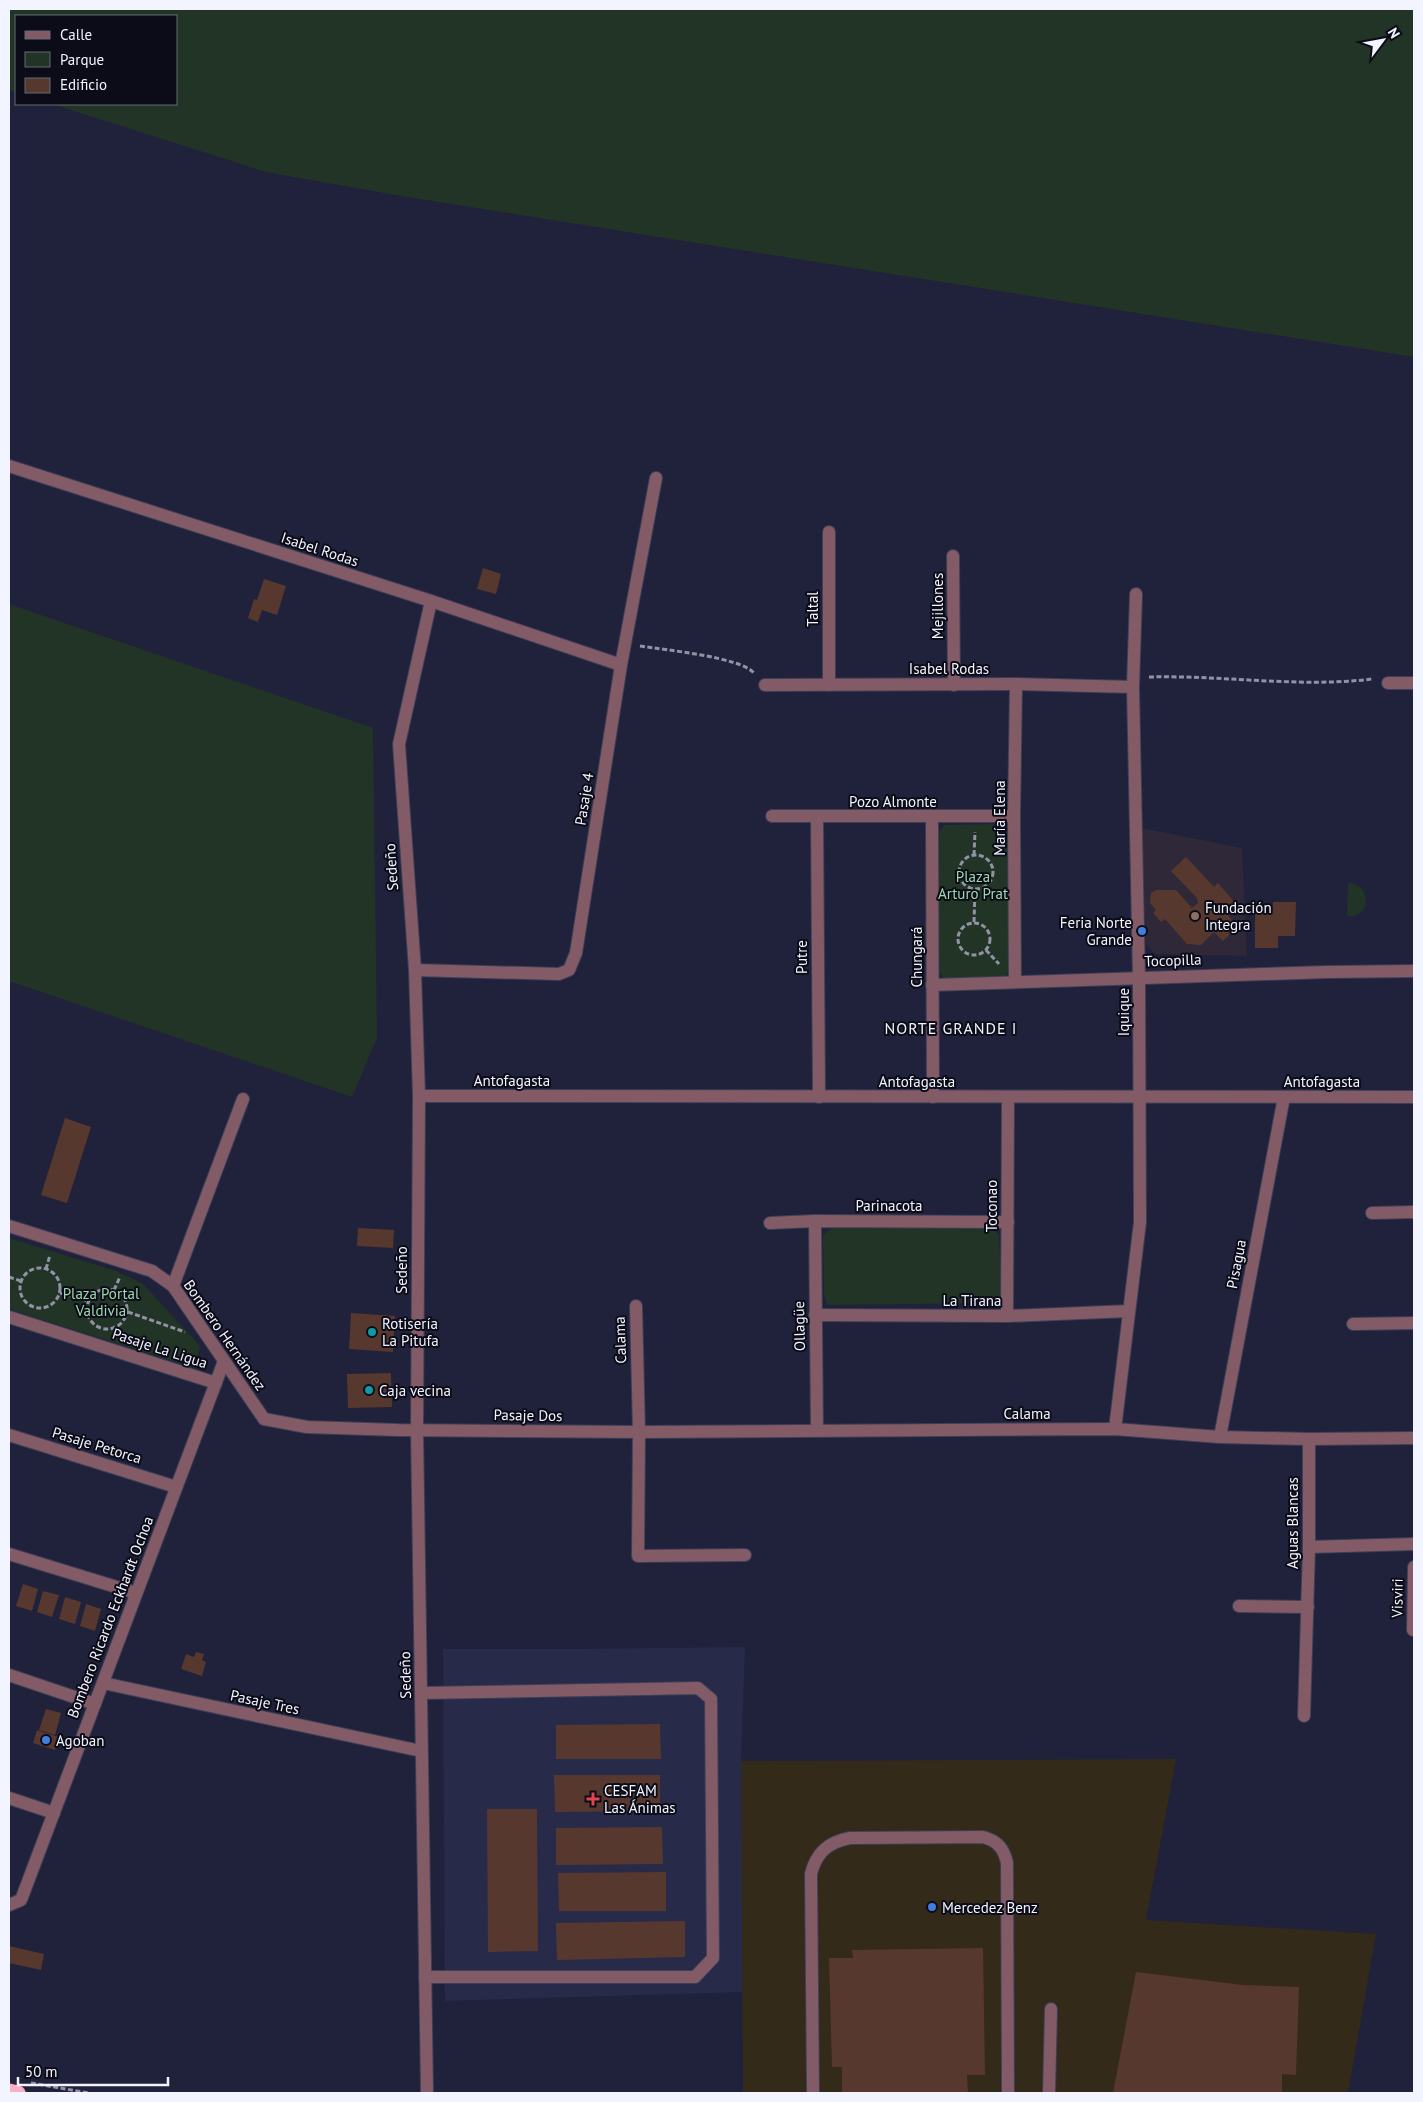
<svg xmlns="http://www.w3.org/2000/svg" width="1423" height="2102" viewBox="0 0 1423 2102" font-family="'PT Sans',sans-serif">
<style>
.built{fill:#282a49}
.industrial{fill:#332a1a}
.education{fill:#2e2838}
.green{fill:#213426}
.building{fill:#57382e}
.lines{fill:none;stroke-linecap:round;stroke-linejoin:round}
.minor-casing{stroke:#3d3f56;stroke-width:14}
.highway-casing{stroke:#3d3f56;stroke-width:16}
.path{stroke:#9192a4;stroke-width:3;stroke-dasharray:5 2.5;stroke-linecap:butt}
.minor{stroke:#825b67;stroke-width:12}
.highway{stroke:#fbaec5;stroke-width:15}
.education-dot{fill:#8d6e63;stroke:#0b0c17;stroke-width:2}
.shop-dot{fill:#3f7fe0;stroke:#0b0c17;stroke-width:2}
.culture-dot{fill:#0f9aa8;stroke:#0b0c17;stroke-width:2}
.health-dot{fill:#e0444e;stroke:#0b0c17;stroke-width:2}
.labels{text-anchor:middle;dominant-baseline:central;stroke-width:4;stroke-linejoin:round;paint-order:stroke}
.street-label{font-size:15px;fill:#f2f4ff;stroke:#0b0c17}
.park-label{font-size:15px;fill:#9edaad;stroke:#0b0c17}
.poi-label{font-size:15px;fill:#f2f4ff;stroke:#0b0c17;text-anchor:start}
.neighbourhood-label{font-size:16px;letter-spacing:1px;fill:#f2f4ff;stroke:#0b0c17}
</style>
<rect width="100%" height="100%" fill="#20213b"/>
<path class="built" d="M745,1647L741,1761L744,1992L445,2001L443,1649H575Z"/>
<path class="industrial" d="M1176,1759L1146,1920L1376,1934L1348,2093H743L741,1761Z"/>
<path class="education" d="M1142,828L1242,848L1247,956L1155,954L1146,944Z"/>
<g class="green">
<path d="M9,9H1414V357L401,196L266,172L52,104H176V16H16V92L9,90Z"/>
<path d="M9,604L373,728L377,1038L352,1097L9,981Z"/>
<path d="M997,824L1009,836V971L1002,980L945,979L940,973L937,834L945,825Z"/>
<path d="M1348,883C1374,884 1370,920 1347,916Z"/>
<path d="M833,1227L991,1228L999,1235L1002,1295L992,1303L827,1305L824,1294L823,1235Z"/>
<path d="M9,1238L116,1271L142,1283L200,1346L195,1368L9,1309Z"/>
</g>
<g class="building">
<path d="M483,568L501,574L496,594L477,589Z"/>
<path d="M264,579L286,586L277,615L262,610L258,622L248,618L254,599L257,600Z"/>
<path d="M1186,857L1214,887L1218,883L1237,905L1228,915L1237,927L1223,941L1214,932L1201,945L1187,944L1165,919L1161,922L1153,913L1156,910L1150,903L1151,893L1156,890H1176L1192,908L1198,903L1197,898L1171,871Z"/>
<path d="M1273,902H1296L1295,936H1278V948H1255V914H1272Z"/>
<path d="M65,1118L91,1127L67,1203L41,1195Z"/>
<path d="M358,1228L394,1230L393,1248L357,1246Z"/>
<path d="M351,1313L395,1316L393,1352L349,1349Z"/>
<path d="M391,1373L392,1407L348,1408L347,1374Z"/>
<path d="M23,1584L38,1589L32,1611L16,1606Z"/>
<path d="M43,1591L59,1595L52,1617L37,1612Z"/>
<path d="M65,1597L81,1602L75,1624L59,1619Z"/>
<path d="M86,1604L101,1609L95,1631L80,1626Z"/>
<path d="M196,1652L204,1654L202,1660L206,1662L202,1676L181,1669L186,1654L194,1657Z"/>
<path d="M46,1709L61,1713L55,1735L39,1730Z"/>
<path d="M660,1724L661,1759H556V1725Z"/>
<path d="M37,1730L59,1737L55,1750L33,1743Z"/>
<path d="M554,1775H660V1811L555,1812Z"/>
<path d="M487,1809H537L538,1951L488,1952Z"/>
<path d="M662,1827L663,1864L556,1865V1828Z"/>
<path d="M666,1872V1911H559L558,1873Z"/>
<path d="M685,1921V1957L557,1960L556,1923Z"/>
<path d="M9,1946L44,1954L41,1970L9,1963Z"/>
<path d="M983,1948L985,2075H967L968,2093H842V2067H832L829,1958H853L852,1950Z"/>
<path d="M1136,1972L1243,1985L1299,1987L1296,2075L1282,2074V2093H1113Z"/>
</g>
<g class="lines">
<g class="minor-casing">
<g id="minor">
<path d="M9,466L431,601L621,665"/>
<path d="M953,556L954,685"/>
<path d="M1388,683H1414"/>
<path d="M765,685L1016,684L1133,687"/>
<path d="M829,685V532"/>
<path d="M772,816H1014"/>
<path d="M817,817L819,1097"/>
<path d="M932,817L933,1097"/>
<path d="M415,970L559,974L569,970L576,953L621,665L656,478"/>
<path d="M1015,982L1014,816L1016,684"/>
<path d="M932,985L1327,972L1414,971"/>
<path d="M419,1096L1414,1097"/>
<path d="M1372,1213L1414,1212"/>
<path d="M815,1221L817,1430"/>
<path d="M770,1223L815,1221L1008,1222"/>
<path d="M9,1226L152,1271L173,1286L264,1419L307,1427L398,1430L639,1432L1115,1429L1220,1437L1309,1439L1414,1438"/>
<path d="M173,1286L243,1099"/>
<path d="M636,1306L639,1432L638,1556L745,1555"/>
<path d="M815,1315L1007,1316L1129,1311"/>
<path d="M1007,1316L1008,1097"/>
<path d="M9,1317L216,1383"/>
<path d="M1353,1324L1414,1323"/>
<path d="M1115,1429L1140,1222L1139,978L1133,687L1136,594"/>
<path d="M9,1435L176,1487"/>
<path d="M1220,1437L1284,1097"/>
<path d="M1309,1547L1414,1544"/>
<path d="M9,1554L136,1593"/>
<path d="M1239,1606L1308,1607"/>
<path d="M1413,1630L1414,1567"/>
<path d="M9,1675L95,1704"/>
<path d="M103,1683L421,1751"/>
<path d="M422,1693L698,1688L711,1699L713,1958L695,1977H425"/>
<path d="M1304,1716L1309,1547V1439"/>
<path d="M9,1798L54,1813"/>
<path d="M9,1905L21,1900L224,1361"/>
<path d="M427,2093L417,1430L419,1096L415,970L399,744L431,601"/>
<path d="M813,2093L811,1874C816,1853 828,1842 850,1838L983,1837C998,1841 1004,1849 1007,1863L1008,2093"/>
<path d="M1049,2093L1051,2009"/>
</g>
</g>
<g class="highway-casing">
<path id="highway" d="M9,2091L18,2093"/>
</g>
<g class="path">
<path d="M640,646C665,650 740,657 754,673"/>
<path d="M1149,677C1222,675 1300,688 1372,679"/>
<circle cx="976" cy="872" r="17"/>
<path d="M974,855L975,832"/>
<path d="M974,922L975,889"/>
<circle cx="974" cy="939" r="16"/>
<path d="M986,950L999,964"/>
<circle cx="40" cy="1288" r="20"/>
<path d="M46,1269L50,1255"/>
<path d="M9,1277L21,1281"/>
<circle cx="107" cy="1309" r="20"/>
<path d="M114,1290L120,1277"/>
<path d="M60,1293L89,1301"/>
<path d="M128,1312L185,1332"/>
<path d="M31,2083L89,2093"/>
</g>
<use href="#minor" class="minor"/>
<use href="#highway" class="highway"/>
</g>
<circle class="education-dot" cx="1195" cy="916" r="5"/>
<g class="shop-dot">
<circle cx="1142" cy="931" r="5"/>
<circle cx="46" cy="1740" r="5"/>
<circle cx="932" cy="1907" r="5"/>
</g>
<g class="culture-dot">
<circle cx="372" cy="1332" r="5"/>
<circle cx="369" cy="1390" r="5"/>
</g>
<path class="health-dot" d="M590.5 1791.5h5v5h5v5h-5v5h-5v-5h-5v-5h5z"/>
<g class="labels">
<g class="street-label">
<text transform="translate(320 549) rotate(18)">Isabel Rodas</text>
<text transform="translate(937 606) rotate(-90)">Mejillones</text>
<text transform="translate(812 609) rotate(-90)">Taltal</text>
<text x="949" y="668">Isabel Rodas</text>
<text transform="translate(584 799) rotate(-81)">Pasaje 4</text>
<text x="893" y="801">Pozo Almonte</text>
<text transform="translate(999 818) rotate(-90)">María Elena</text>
<text transform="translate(391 867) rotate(-94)">Sedeño</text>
<text transform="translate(801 957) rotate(-90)">Putre</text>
<text transform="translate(916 957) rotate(-90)">Chungará</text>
<text transform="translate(1173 960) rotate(-2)">Tocopilla</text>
<text transform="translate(1123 1012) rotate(-90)">Iquique</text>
<text x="512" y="1080">Antofagasta</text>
<text x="917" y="1081">Antofagasta</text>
<text x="1322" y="1081">Antofagasta</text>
<text x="889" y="1205">Parinacota</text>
<text transform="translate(991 1206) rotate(-90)">Toconao</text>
<text transform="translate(1236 1264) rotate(-79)">Pisagua</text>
<text transform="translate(401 1270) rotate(-90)">Sedeño</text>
<text x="972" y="1300">La Tirana</text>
<text transform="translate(799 1326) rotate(-91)">Ollagüe</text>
<text transform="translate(225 1335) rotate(55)">Bombero Hernández</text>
<text transform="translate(620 1340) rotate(-92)">Calama</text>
<text transform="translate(160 1348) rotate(18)">Pasaje La Ligua</text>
<text x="1027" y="1413">Calama</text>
<text transform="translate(528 1415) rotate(1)">Pasaje Dos</text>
<text transform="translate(97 1445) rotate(17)">Pasaje Petorca</text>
<text transform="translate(1292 1523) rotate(-90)">Aguas Blancas</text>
<text transform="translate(1397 1598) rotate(-89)">Visviri</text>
<text transform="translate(110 1617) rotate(-69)">Bombero Ricardo Eckhardt Ochoa</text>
<text transform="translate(405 1675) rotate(-91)">Sedeño</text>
<text transform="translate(265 1702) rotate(12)">Pasaje Tres</text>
</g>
<g class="park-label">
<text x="973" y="876">Plaza<tspan x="973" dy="17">Arturo Prat</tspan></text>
<text x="101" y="1293">Plaza Portal<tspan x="101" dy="17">Valdivia</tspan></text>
</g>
<g class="poi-label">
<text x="1205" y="907">Fundación<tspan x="1205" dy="17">Integra</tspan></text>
<text x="1132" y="922" text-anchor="end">Feria Norte<tspan x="1132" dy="17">Grande</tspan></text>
<text x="382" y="1323">Rotisería<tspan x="382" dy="17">La Pitufa</tspan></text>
<text x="379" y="1390">Caja vecina</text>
<text x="56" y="1740">Agoban</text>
<text x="604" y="1790">CESFAM<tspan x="604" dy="17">Las Ánimas</tspan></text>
<text x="942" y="1907">Mercedez Benz</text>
</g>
<g class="neighbourhood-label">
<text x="951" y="1028">NORTE GRANDE I</text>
</g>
</g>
<rect width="1423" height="2102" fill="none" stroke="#f2f4ff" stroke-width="20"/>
<rect x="15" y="15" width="162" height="90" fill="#0b0c17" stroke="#676974"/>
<rect x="25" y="31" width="25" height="8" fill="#825b67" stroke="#676974"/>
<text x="60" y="40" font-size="15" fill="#f2f4ff">Calle</text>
<rect x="25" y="52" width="25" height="15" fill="#213426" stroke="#676974"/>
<text x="60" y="65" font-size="15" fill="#f2f4ff">Parque</text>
<rect x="25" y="78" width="25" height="15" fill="#57382e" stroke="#676974"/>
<text x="60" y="90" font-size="15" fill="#f2f4ff">Edificio</text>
<g transform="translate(1383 40) rotate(58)" stroke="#0b0c17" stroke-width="4" paint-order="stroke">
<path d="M0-4L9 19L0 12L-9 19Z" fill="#f2f4ff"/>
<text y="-8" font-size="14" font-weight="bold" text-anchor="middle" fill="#f2f4ff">N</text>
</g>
<path d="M18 2077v8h150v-8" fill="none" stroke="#f2f4ff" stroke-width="2.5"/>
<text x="25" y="2077" font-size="15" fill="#f2f4ff" stroke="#0b0c17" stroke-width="4" paint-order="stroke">50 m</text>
</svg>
